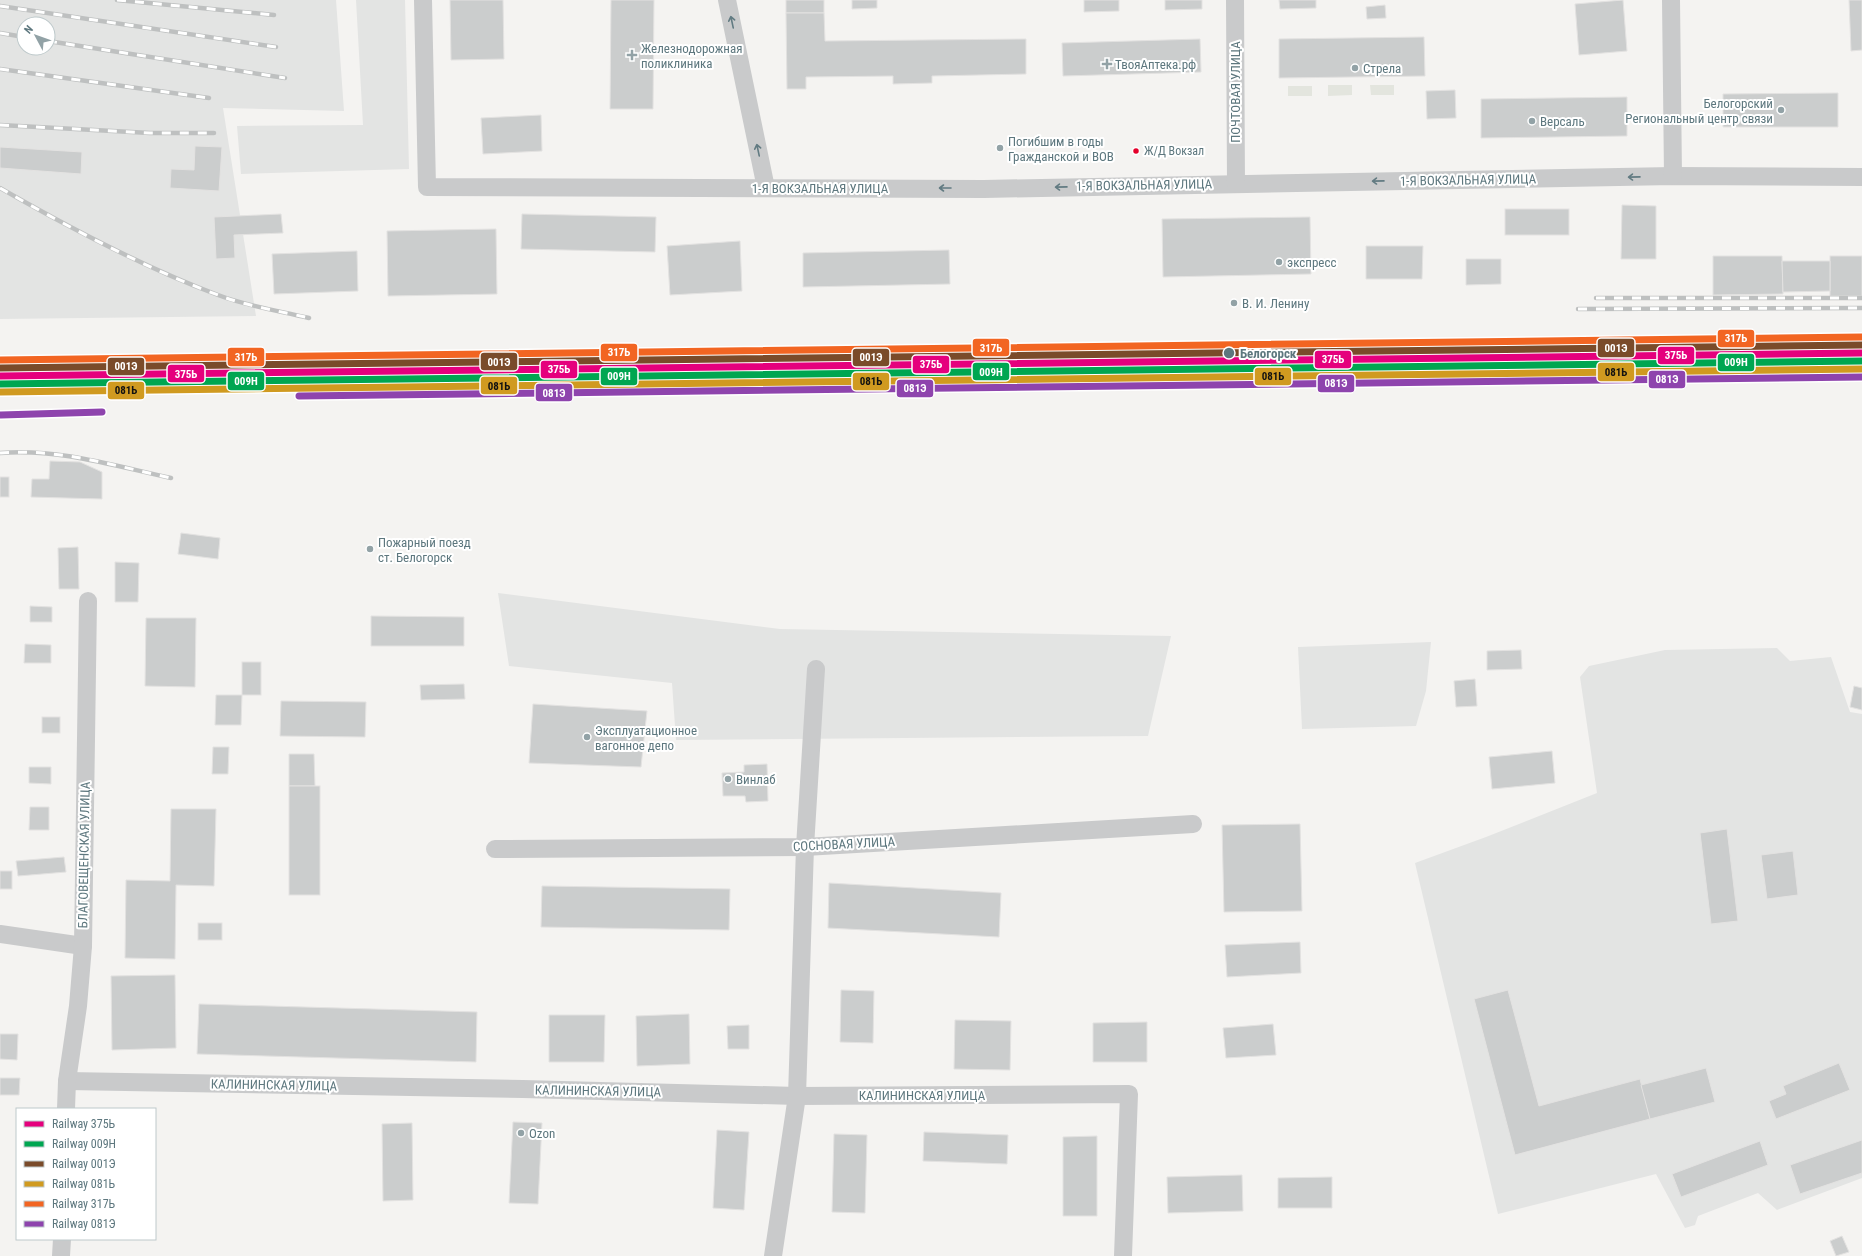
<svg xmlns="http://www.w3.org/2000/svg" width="1862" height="1256" viewBox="0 0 1862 1256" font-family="'Roboto Condensed',sans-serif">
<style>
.built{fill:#e3e4e3;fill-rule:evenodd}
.green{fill:#e3e5de}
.building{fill:#cbcdcd;stroke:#e3e2e1}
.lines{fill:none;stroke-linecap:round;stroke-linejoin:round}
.minor{stroke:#c9cacb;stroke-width:18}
.rail-casing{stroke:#bec0c0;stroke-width:4.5}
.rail{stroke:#fff;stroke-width:3;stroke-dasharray:9;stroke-linecap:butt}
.rail-1-casing{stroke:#fff;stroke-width:10}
.rail-2-casing{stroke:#fff;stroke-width:10}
.rail-3-casing{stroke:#fff;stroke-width:10}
.rail-4-casing{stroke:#fff;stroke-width:10}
.rail-5-casing{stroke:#fff;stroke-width:10}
.rail-6-casing{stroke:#fff;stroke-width:10}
.rail-1{stroke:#e5007d;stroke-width:7}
.rail-2{stroke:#00a651;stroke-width:7}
.rail-3{stroke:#7a4b2a;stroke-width:7}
.rail-4{stroke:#d09a20;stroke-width:7}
.rail-5{stroke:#f26522;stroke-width:7}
.rail-6{stroke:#8e44ad;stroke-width:7}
.oneway{stroke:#627b82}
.poi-dot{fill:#92a2a6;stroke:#fff;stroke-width:1.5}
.bus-dot{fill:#e4002b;stroke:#fff;stroke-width:1.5}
.stop-dot{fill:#5d777e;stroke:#fff;stroke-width:1.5}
.labels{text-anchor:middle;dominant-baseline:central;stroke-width:4;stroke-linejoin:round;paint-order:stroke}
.bus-label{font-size:12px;fill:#5d777e;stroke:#fff;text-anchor:start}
.poi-label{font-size:13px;fill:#5d777e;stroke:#fff;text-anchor:start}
.street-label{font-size:13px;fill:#5d777e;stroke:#fff}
.stop-label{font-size:13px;font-weight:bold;fill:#5d777e;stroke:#fff;text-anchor:start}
.line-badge{stroke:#fff;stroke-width:1.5}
.badge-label{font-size:11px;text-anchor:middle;font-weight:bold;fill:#fff}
.pale-badge-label{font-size:11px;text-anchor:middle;font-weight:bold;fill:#111}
</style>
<rect width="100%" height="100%" fill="#f4f3f1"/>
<g class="built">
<path d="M0,0H336L344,111L223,108L256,316L0,319ZM24,24H48V48H24Z"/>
<path d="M356,0H405L409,169L241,174L237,126L363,125Z"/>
<path d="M498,593L780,629L1171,636L1148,736L676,740L672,683L509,666Z"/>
<path d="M1431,642L1426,691L1416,726L1302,729L1298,647Z"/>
<path d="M1777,648L1790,661L1831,657L1850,712L1862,714V1178L1777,1210L1758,1193L1698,1216L1695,1225L1685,1228L1656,1174L1498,1214L1415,863L1486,837L1597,793L1580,677L1589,666L1665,650Z"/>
</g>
<g class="green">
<path d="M1328,85H1352V95L1328,96Z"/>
<path d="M1370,85H1394V95H1371Z"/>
<rect x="1288" y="86" width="24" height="10"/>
</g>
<g class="building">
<path d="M450,0H503L504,59L451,60Z"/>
<path d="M611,0H654L653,109H610Z"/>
<rect x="786" y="0" width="38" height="13"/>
<path d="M852,0H877V8L852,9Z"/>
<path d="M1084,0H1119V11L1084,12Z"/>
<path d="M1165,0H1202V9L1165,10Z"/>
<path d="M1279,0H1316V8L1280,9Z"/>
<path d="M1623,0L1627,51L1579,55L1575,4Z"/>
<path d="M1849,0H1862V50L1851,51Z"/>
<path d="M1385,5L1386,18L1367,19L1366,7Z"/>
<path d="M786,13H824L825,41L1026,39V74L932,76V83L893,84V76L806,77V89H787Z"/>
<path d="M1424,37L1425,76L1279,78V39Z"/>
<path d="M1200,39L1201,72L1063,76L1062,43Z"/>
<path d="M1455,90L1456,118L1427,119L1426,91Z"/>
<path d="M1838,93V127H1723V94Z"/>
<path d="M1627,97V136L1481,138V99Z"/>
<path d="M541,115L542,151L483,154L481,118Z"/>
<path d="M195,146L222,147L219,191L170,188L171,169L194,170Z"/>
<path d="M0,147L82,152L81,174L0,168Z"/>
<path d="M1622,205L1656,206V259H1621Z"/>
<rect x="1505" y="209" width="64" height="26"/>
<path d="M281,214L283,233L234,235L235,258L216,259L214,217Z"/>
<path d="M522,214L656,217L655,252L521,249Z"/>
<path d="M1310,217L1311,274L1163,277L1162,219Z"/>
<path d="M496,229L497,294L388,296L387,231Z"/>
<path d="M740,241L742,291L670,295L667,246Z"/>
<path d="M1366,246H1423L1422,279H1366Z"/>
<path d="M949,250L950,284L803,287V253Z"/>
<path d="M357,251L358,291L274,294L272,254Z"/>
<path d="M1713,256H1782L1783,294L1713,295Z"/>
<rect x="1830" y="256" width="32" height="40"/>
<path d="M1466,259H1501V284L1466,285Z"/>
<path d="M1782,261H1830V291L1783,292Z"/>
<path d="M50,461L80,462L102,472V499L31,497L32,479H49Z"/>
<rect x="0" y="477" width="9" height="20"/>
<path d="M181,533L220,538L218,559L178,554Z"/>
<path d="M78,547L79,589H59L58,548Z"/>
<path d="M115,562L139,563L138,602H115Z"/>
<path d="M30,606L52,607V622H30Z"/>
<path d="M371,616L464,617V646H371Z"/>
<path d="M146,618H196L195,687L145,686Z"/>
<path d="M25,644L51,645V663H24Z"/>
<path d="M1521,650L1522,669L1487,670V651Z"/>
<rect x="242" y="662" width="19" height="33"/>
<path d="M1475,679L1477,706L1456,707L1454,681Z"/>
<path d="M464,684L465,699L421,700L420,685Z"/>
<path d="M1854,686L1862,688V710L1850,707Z"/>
<path d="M216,695H242L241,725H215Z"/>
<path d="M281,701L366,702L365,737L280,736Z"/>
<path d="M533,704L647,711L641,767L529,763Z"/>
<rect x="42" y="717" width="18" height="16"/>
<path d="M213,747H229L228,774H212Z"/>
<path d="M1552,751L1555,783L1492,789L1489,757Z"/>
<path d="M289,754H314L315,786H289Z"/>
<path d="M767,764L768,801L746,802L745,796H723L722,773L744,772V765Z"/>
<path d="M29,767H51V784L29,783Z"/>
<rect x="289" y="786" width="31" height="109"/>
<path d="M30,807H49V830H29Z"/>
<path d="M171,809H216L214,886L176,885L175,959L125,958L126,880L170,881Z"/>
<path d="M1300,824L1302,911L1224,912L1222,825Z"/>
<path d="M1727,829L1738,921L1711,924L1700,833Z"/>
<path d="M1793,851L1798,895L1767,899L1761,855Z"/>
<path d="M64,857L66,872L18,876L16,861Z"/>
<rect x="0" y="871" width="12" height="18"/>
<path d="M829,883L1001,893L999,937L828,928Z"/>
<path d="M542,886L730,889L729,930L541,927Z"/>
<rect x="198" y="923" width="24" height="17"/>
<path d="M1300,942L1301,973L1227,977L1225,945Z"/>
<path d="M175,975L176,1048L112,1050L111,976Z"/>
<path d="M841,990L874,991L873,1043L840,1042Z"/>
<path d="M1508,990L1539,1106L1640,1079L1650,1119L1515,1155L1474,999Z"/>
<path d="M199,1004L477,1012L476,1062L197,1054Z"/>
<path d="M689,1014L690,1064L637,1066L636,1016Z"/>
<path d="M549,1015H605L604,1062H549Z"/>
<path d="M955,1020L1011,1021L1010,1070L954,1069Z"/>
<path d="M1147,1022V1062H1093V1023Z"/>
<path d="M1273,1024L1276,1055L1226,1058L1223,1028Z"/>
<path d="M749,1025V1049H728L727,1026Z"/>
<path d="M0,1034H18L17,1060L0,1059Z"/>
<path d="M1839,1063L1850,1090L1776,1119L1769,1101L1786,1094L1783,1086Z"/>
<path d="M1706,1068L1715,1102L1650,1119L1641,1085Z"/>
<path d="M0,1078H20L19,1095H0Z"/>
<path d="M513,1122L542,1123L538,1204L509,1203Z"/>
<path d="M412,1123L413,1200L383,1201L382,1124Z"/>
<path d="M717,1130L749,1132L744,1210L713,1208Z"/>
<path d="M924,1132L1008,1135L1007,1164L923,1161Z"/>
<path d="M834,1134L867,1135L865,1213L832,1212Z"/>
<path d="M1097,1136V1216H1063V1137Z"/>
<path d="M1862,1140V1173L1800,1194L1790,1165Z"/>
<path d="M1760,1141L1768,1165L1681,1197L1672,1174Z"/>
<path d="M1242,1175L1243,1211L1168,1213L1167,1177Z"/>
<path d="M1332,1177V1208H1278V1178Z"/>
<path d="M1842,1236L1849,1252L1836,1256L1830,1241Z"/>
</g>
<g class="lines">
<g class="minor">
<path d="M423,0L427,187L984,189L1673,176L1862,177"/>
<path d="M727,0L766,188"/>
<path d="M1235,0L1236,184"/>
<path d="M1671,0L1673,176"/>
<path d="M495,849L805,847L1193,824"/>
<path d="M0,934L83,946"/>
<path d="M67,1081L523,1089L797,1096L1129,1094L1123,1256"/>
<path d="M66,1109L67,1081L78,1006L83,946L88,601"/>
<path d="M61,1256L62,1239"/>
<path d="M773,1256L797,1096L805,847L816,669"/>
</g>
<g class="rail-casing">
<g id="rail">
<path d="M117,0L274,15"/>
<path d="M0,6L276,47"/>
<path d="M0,33L24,37"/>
<path d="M48,41L285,78"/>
<path d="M0,69L209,98"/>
<path d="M0,125L150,133H214"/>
<path d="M0,188C68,227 145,268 218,295C246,306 280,311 309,318"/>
<path d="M1596,298H1862"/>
<path d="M1578,309L1862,308"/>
<path d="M101,388L457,385L618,381L895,389L1862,378"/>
<path d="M0,453C58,448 115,466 171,478"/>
</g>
</g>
<use href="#rail" class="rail"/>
<g class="rail-1-casing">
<path id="rail-1" d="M0,376L1862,353"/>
</g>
<g class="rail-2-casing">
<path id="rail-2" d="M0,384L1862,361"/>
</g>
<g class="rail-3-casing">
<path id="rail-3" d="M0,368L1862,345"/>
</g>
<g class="rail-4-casing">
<path id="rail-4" d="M0,392L1862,369"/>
</g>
<g class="rail-5-casing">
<path id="rail-5" d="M0,360L1862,337"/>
</g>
<g class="rail-6-casing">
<g id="rail-6">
<path d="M299,396L1862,377"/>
<path d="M1,415L102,412"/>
</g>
</g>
<use href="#rail-1" class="rail-1"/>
<use href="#rail-2" class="rail-2"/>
<use href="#rail-3" class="rail-3"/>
<use href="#rail-4" class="rail-4"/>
<use href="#rail-5" class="rail-5"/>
<use href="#rail-6" class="rail-6"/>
</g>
<defs><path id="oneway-shaft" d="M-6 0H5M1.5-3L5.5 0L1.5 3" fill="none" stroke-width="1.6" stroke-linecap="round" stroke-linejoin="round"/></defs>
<g class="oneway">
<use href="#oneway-shaft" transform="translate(732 22) rotate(-102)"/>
<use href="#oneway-shaft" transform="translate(758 150) rotate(-102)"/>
<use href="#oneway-shaft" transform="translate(1634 177) rotate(179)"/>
<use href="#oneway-shaft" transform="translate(1378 181) rotate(179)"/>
<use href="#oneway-shaft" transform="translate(1061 187) rotate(179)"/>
<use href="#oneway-shaft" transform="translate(945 188) rotate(-180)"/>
</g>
<g class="poi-dot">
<path d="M630 49h4v4h4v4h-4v4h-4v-4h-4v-4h4z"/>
<path d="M1105 58h4v4h4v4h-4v4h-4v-4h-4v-4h4z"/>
<circle cx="1355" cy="68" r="4"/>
<circle cx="1781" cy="110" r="4"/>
<circle cx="1532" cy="121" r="4"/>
<circle cx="1000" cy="148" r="4"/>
<circle cx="1279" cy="262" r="4"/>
<circle cx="1234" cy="303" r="4"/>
<circle cx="370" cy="549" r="4"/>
<circle cx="587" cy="737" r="4"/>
<circle cx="728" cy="779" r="4"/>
<circle cx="521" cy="1133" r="4"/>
</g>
<circle class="bus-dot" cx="1136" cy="151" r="3.5"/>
<circle class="stop-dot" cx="1229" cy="353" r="6"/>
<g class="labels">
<g class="bus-label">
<text x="1144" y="151">Ж/Д Вокзал</text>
</g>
<g class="poi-label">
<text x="641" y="48">Железнодорожная<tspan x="641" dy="15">поликлиника</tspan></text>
<text x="1115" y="64">ТвояАптека.рф</text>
<text x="1363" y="68">Стрела</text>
<text x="1773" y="103" text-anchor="end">Белогорский<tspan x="1773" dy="15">Региональный центр связи</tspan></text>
<text x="1540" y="121">Версаль</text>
<text x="1008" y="141">Погибшим в годы<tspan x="1008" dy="15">Гражданской и ВОВ</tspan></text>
<text x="1287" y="262">экспресс</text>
<text x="1242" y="303">В. И. Ленину</text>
<text x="378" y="542">Пожарный поезд<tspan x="378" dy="15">ст. Белогорск</tspan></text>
<text x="595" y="730">Эксплуатационное<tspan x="595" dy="15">вагонное депо</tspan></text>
<text x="736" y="779">Винлаб</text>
<text x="529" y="1133">Ozon</text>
</g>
<g class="street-label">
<text transform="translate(1235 92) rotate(-90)">ПОЧТОВАЯ УЛИЦА</text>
<text transform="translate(1468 180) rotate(-1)">1-Я ВОКЗАЛЬНАЯ УЛИЦА</text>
<text transform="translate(1144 185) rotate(-1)">1-Я ВОКЗАЛЬНАЯ УЛИЦА</text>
<text x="820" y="188">1-Я ВОКЗАЛЬНАЯ УЛИЦА</text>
<text transform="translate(844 844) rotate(-3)">СОСНОВАЯ УЛИЦА</text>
<text transform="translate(84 855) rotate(-89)">БЛАГОВЕЩЕНСКАЯ УЛИЦА</text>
<text transform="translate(274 1085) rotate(1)">КАЛИНИНСКАЯ УЛИЦА</text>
<text transform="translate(598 1091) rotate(1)">КАЛИНИНСКАЯ УЛИЦА</text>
<text x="922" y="1095">КАЛИНИНСКАЯ УЛИЦА</text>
</g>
<g class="stop-label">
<text x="1240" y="353">Белогорск</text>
</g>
</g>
<g class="line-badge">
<rect x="1717" y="329" width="38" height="19" rx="4" fill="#f26522"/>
<rect x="972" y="338" width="38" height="19" rx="4" fill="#f26522"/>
<rect x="1597" y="338" width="38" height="20" rx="4" fill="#7a4b2a"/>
<rect x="600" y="343" width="38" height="19" rx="4" fill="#f26522"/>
<rect x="1657" y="346" width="38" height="19" rx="4" fill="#e5007d"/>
<rect x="227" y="347" width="38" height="20" rx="4" fill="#f26522"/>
<rect x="852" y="348" width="38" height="19" rx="4" fill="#7a4b2a"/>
<rect x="1314" y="350" width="38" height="19" rx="4" fill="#e5007d"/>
<rect x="480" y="352" width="38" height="19" rx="4" fill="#7a4b2a"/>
<rect x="1717" y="353" width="38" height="19" rx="4" fill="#00a651"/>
<rect x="912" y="355" width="38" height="19" rx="4" fill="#e5007d"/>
<rect x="107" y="357" width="38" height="19" rx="4" fill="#7a4b2a"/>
<rect x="540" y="360" width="38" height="19" rx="4" fill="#e5007d"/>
<rect x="972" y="362" width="38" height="19" rx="4" fill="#00a651"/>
<rect x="1597" y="362" width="38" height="20" rx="4" fill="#d09a20"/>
<rect x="167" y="364" width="38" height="19" rx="4" fill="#e5007d"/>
<rect x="1254" y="367" width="38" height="19" rx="4" fill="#d09a20"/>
<rect x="600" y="367" width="38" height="19" rx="4" fill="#00a651"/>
<rect x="1648" y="370" width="38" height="19" rx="4" fill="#8e44ad"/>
<rect x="227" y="371" width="38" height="20" rx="4" fill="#00a651"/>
<rect x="852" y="372" width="38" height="19" rx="4" fill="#d09a20"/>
<rect x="1317" y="374" width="38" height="19" rx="4" fill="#8e44ad"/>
<rect x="480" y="376" width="38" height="19" rx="4" fill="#d09a20"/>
<rect x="896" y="379" width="38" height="19" rx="4" fill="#8e44ad"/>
<rect x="107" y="381" width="38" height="19" rx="4" fill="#d09a20"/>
<rect x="535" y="383" width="38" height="19" rx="4" fill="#8e44ad"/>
</g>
<g class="badge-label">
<text x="1736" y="342">317Ь</text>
<text x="991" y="352">317Ь</text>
<text x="1616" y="352">001Э</text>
<text x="619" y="356">317Ь</text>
<text x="1676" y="359">375Ь</text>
<text x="246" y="361">317Ь</text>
<text x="871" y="361">001Э</text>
<text x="1333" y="363">375Ь</text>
<text x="499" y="366">001Э</text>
<text x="1736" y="366">009Н</text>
<text x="931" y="368">375Ь</text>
<text x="126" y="370">001Э</text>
<text x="559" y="373">375Ь</text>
<text x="991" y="376">009Н</text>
<text x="186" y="378">375Ь</text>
<text x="619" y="380">009Н</text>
<text x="1667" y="383">081Э</text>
<text x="246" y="385">009Н</text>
<text x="1336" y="387">081Э</text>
<text x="915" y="392">081Э</text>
<text x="554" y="397">081Э</text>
</g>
<g class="pale-badge-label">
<text x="1616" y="376">081Ь</text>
<text x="1273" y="380">081Ь</text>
<text x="871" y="385">081Ь</text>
<text x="499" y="390">081Ь</text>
<text x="126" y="394">081Ь</text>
</g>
<rect x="16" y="1108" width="140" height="132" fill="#ffffff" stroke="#bec9cb"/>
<rect x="24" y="1121" width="20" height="6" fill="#e5007d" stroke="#bec9cb"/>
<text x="52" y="1128" font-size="12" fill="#5d777e">Railway 375Ь</text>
<rect x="24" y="1141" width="20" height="6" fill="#00a651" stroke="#bec9cb"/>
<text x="52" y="1148" font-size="12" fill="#5d777e">Railway 009Н</text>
<rect x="24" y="1161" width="20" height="6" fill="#7a4b2a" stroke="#bec9cb"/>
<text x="52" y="1168" font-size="12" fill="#5d777e">Railway 001Э</text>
<rect x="24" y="1181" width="20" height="6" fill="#d09a20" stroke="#bec9cb"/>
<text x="52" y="1188" font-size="12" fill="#5d777e">Railway 081Ь</text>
<rect x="24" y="1201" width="20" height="6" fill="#f26522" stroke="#bec9cb"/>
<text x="52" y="1208" font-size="12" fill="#5d777e">Railway 317Ь</text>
<rect x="24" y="1221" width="20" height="6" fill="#8e44ad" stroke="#bec9cb"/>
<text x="52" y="1228" font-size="12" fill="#5d777e">Railway 081Э</text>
<g transform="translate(36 36) rotate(311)"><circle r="19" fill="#ffffff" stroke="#bec9cb"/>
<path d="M0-3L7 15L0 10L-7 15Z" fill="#92a2a6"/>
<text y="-6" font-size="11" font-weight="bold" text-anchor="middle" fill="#5d777e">N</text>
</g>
</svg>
